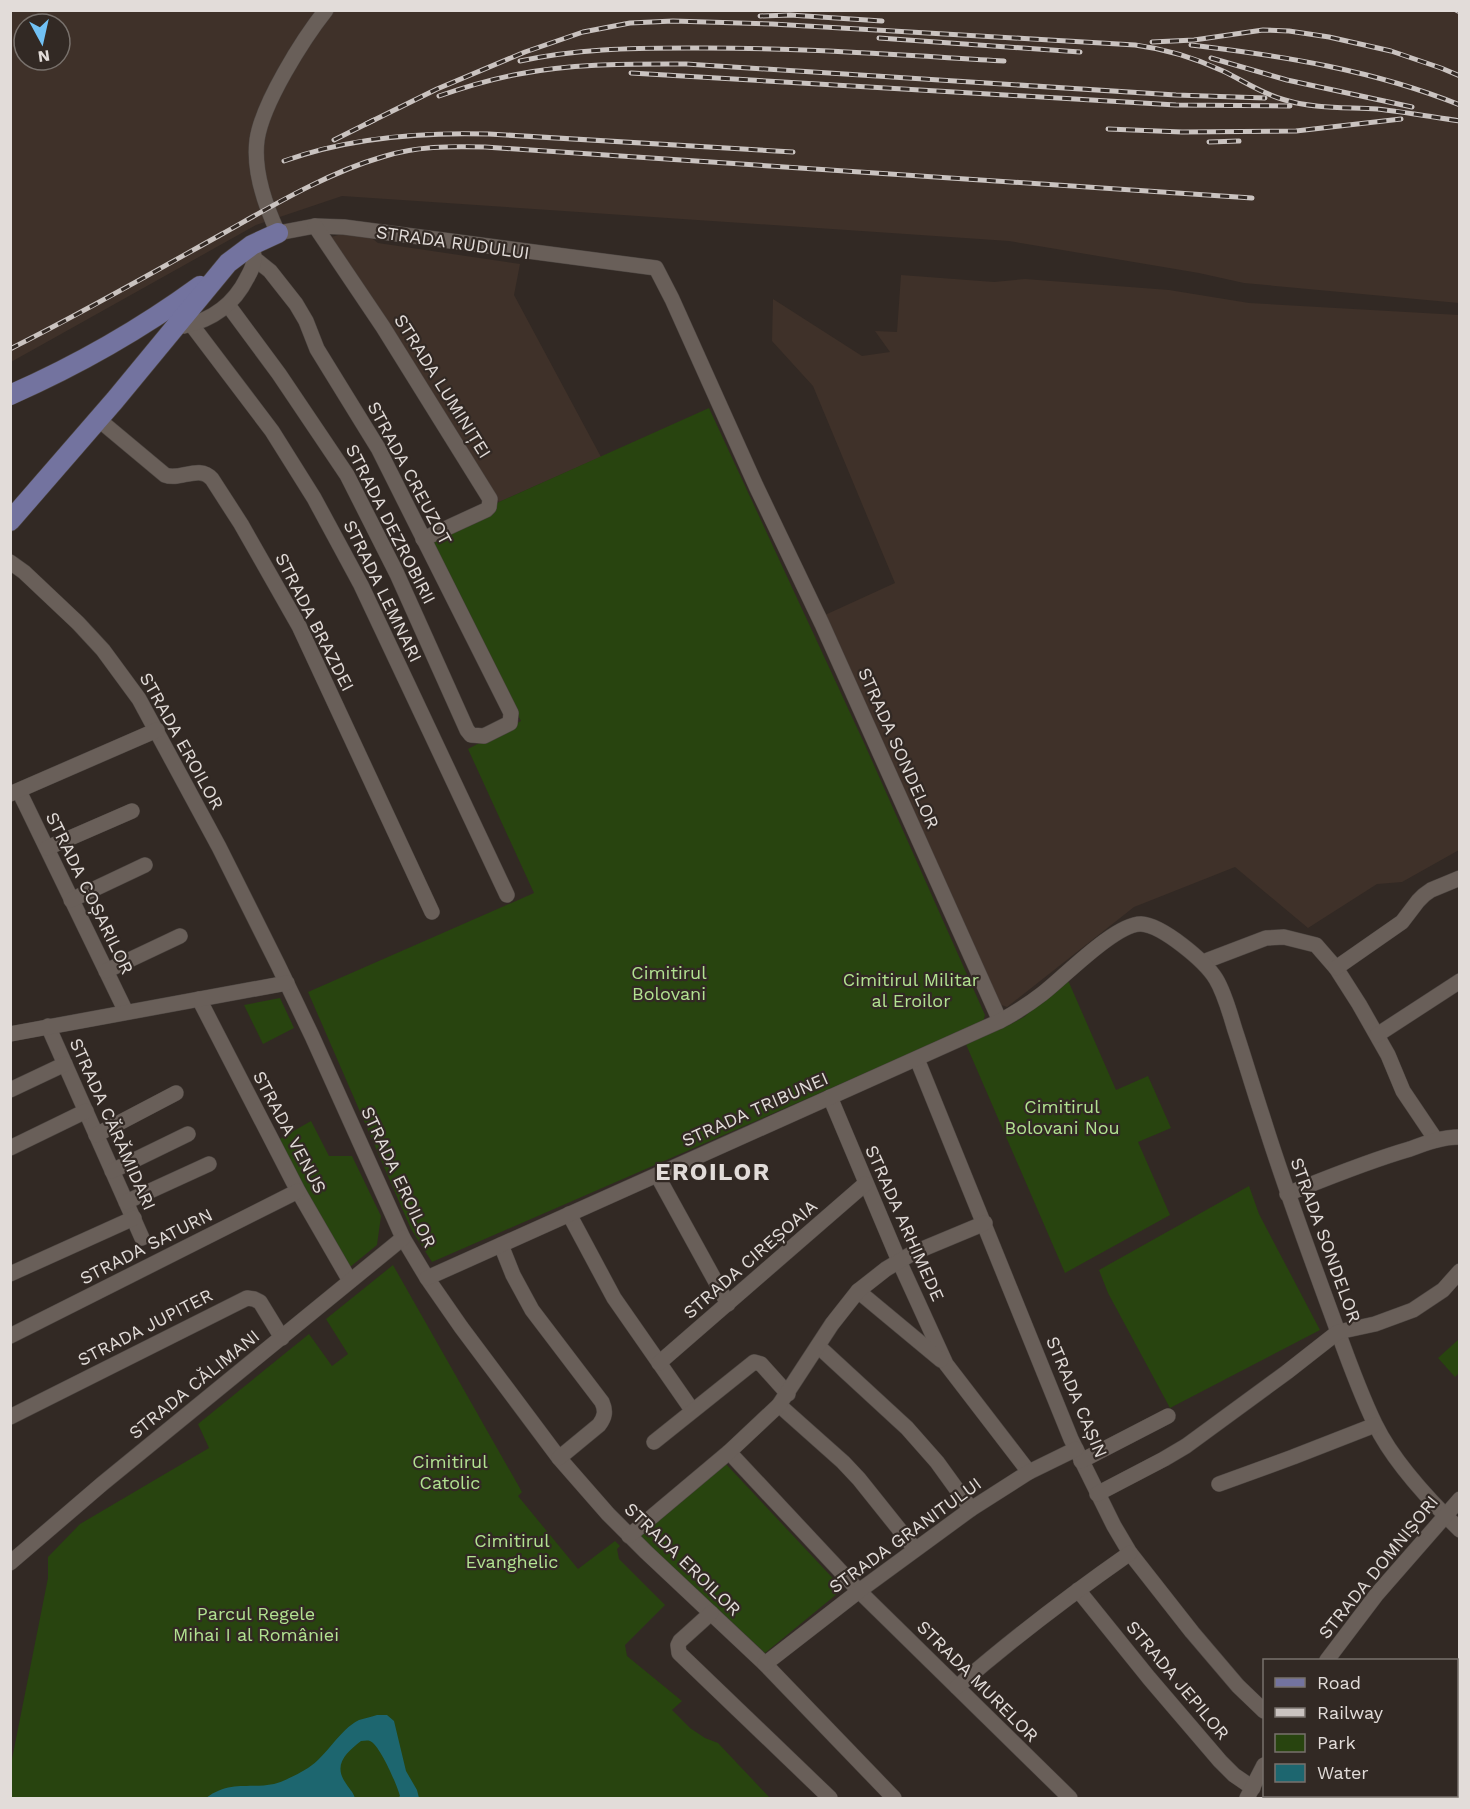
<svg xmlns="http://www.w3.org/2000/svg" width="1470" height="1809" viewBox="0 0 1470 1809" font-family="'Work Sans',sans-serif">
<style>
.built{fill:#3f3129;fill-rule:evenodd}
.green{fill:#28440f}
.water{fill:#1d666f}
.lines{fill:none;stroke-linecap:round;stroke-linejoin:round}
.minor-casing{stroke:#4d4642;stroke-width:16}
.major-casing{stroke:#4d4642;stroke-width:21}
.minor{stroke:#695f59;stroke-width:15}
.major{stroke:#73739f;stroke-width:20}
.rail-casing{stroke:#cac3c0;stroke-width:5}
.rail{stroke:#322924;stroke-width:3;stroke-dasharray:9;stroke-linecap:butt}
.labels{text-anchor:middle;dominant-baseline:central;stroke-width:4.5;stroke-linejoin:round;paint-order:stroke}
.street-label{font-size:18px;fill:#e2dcd9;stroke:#322924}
.park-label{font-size:18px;fill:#b2e291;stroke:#322924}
.district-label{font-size:24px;font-weight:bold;letter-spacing:1.5px;fill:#e2dcd9;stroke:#322924}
</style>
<rect width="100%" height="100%" fill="#322924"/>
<g class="built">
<path d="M11,11H1459V303L1244,283L1199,273L1009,241L342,196L256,225L11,362ZM24,24H60V60H24Z"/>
<path d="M338,235H363L369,236L378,243L520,264L514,295L601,457L499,502L328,238Z"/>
<path d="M901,275L994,282L1025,279L1169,290L1249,303L1459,315V850L1402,882L1377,884L1308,928L1235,867L1134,907L1007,1007L996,1003L825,615L895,583L813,386L772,341L773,299L862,356L890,352L875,331L897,332Z"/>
</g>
<g class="green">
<path d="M709,408L865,745L985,1015L983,1022L432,1262L411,1229L308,992L534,893L468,749L521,721L428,541L499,502Z"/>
<path d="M1067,978L1116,1090L1148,1076L1171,1128L1138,1142L1170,1215L1065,1273L965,1042L1009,1025L1024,1017Z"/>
<path d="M280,998L294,1028L263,1044L244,1005Z"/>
<path d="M311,1121L329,1156H352L381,1216L377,1245L350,1267L275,1144L278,1140Z"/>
<path d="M1249,1186L1259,1214L1320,1330L1170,1408L1108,1293L1099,1270Z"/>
<path d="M393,1265L522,1492L518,1496L578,1569L615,1541L620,1546L617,1549L619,1559L665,1605L625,1645L627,1656L682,1701L672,1710L690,1728L705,1738L718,1743L770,1798H11V1764L48,1578V1557L80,1524L209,1448L198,1424L309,1334L332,1366L348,1354L326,1319Z"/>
<path d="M1459,1339V1373L1455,1377L1438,1358Z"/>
<path d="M726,1464L843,1589L765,1653L639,1536Z"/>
</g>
<path class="water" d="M377,1715H387L394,1721L406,1771L417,1790L419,1798H398L400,1796C397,1785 380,1745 370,1741C367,1740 364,1741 361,1741C347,1752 333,1764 345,1782C349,1789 352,1790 355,1798H206C230,1780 249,1789 274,1784C283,1782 300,1773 308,1768C327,1756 339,1730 359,1720C365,1718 372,1717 377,1715Z"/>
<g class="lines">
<g class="minor-casing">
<g id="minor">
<path d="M326,10C303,39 262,104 257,140C253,171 265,205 278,233L315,226L344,227L656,268L672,299L756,486L822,624L1000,1021"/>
<path d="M315,226L383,327L490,499L489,507L486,510L423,539"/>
<path d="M228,305L279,374L347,475L397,574L467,730L471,735L484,736L510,723L511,713L378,448L317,349L306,321L296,304L270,271L255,259"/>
<path d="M191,324L272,431L314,498L361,585L507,895"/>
<path d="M184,326C212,320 234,304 247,278C252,269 256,261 253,251"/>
<path d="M98,419L165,475C180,481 199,464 212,479L241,524L299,626L432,912"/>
<path d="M10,562L24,572L78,623L103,650L139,699L219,847L278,965L312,1036L403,1238L427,1278L461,1327L559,1458L608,1514L646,1552L765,1664L894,1798"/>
<path d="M19,791L126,1012"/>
<path d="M10,794L157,730"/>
<path d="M47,848L132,811"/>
<path d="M71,900L145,865"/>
<path d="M1203,962L1266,938L1284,937L1316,945L1336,968L1359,1004L1388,1055L1403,1091L1436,1140"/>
<path d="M1336,968L1402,922L1418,901L1424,895L1431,890L1460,878"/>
<path d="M106,971L180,936"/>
<path d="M199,999L298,1191L350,1281"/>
<path d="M48,1026L142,1238"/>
<path d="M10,1034L287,983"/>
<path d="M1377,1035L1460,981"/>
<path d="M917,1059L1071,1439L1114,1526L1130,1553L1192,1632L1238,1686L1264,1711"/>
<path d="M10,1090L65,1064"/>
<path d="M830,1097L899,1261L946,1364L1029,1472"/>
<path d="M96,1135L176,1093"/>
<path d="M10,1148L86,1111"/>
<path d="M112,1171L188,1134"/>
<path d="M657,1175L728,1304"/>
<path d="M1287,1194C1327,1178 1368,1161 1410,1149C1426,1143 1442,1137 1460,1137"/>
<path d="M126,1202L209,1164"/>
<path d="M569,1214L614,1298L692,1410"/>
<path d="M501,1245L513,1275L532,1310L602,1402C606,1411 605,1417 599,1425L559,1458"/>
<path d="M10,1274L134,1218"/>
<path d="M427,1278L1000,1021C1015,1013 1029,1004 1042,994C1063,978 1116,923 1141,924C1162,925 1205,961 1216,979C1225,994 1230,1014 1235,1030C1245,1060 1254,1091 1264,1121C1284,1185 1307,1247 1330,1310C1344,1348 1357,1387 1375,1424C1393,1461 1430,1501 1460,1530"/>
<path d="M858,1291L941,1360"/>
<path d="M10,1336L298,1191"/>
<path d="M818,1346L907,1428L937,1462L971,1509"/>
<path d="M659,1363L865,1184"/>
<path d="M779,1405L843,1462L859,1479L915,1549"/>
<path d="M10,1417L247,1298L254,1299L260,1302L282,1338"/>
<path d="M654,1442L754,1362L761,1364L788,1394"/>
<path d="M729,1452L859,1591L1070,1798"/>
<path d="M1081,1461L1168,1416"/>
<path d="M1219,1484L1293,1457L1375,1425"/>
<path d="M1097,1494L1164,1459L1186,1446L1287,1372L1338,1332L1375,1324L1413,1310L1443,1290L1460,1271"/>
<path d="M629,1536L729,1452L779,1405L832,1324L858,1291L886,1269L913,1253L985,1223"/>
<path d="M10,1563L102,1484L403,1238"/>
<path d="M1078,1590L1149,1678L1220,1761L1234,1775L1253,1788"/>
<path d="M711,1613L680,1641L678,1645L679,1653L830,1798"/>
<path d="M1327,1660L1377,1594L1460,1499"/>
<path d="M765,1664L859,1591L971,1509L1029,1472L1076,1449"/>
<path d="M957,1687C1012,1639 1070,1595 1130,1553"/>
<path d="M1456,1687L1460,1685"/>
<path d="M1247,1798L1264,1765"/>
</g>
</g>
<g class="major-casing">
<g id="major">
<path d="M10,395C78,365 141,329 200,286"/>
<path d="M10,521L115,400L228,263L252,245L278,233"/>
</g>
</g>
<use href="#minor" class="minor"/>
<use href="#major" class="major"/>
<g class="rail-casing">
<g id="rail">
<path d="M1456,10L1460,12"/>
<path d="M760,16L790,15L882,21"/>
<path d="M879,38L1080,52"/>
<path d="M1152,42L1194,40L1263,30L1289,31L1329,37L1391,51L1441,68L1460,76"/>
<path d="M1191,45C1283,56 1373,70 1460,105"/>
<path d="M1211,58L1287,80L1412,107"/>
<path d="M520,61C577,49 628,48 687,48C793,47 899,55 1004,61"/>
<path d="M631,73L1176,105L1290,106"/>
<path d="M439,96C465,87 492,79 519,74C574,63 630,64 686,64L1176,95L1265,98"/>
<path d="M366,124L437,89L525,52L583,32L630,23L673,21L772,24L1135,45C1166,49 1195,58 1223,71C1244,81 1262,94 1285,100C1315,109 1347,107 1377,109C1405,112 1432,117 1460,121"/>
<path d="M1108,129L1182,132L1296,131L1401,119"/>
<path d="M334,140L374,120"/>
<path d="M1209,142L1239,141"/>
<path d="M284,161C350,137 420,132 489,134L793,152"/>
<path d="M10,349C82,313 152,273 222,234C272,206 327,173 382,157C416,146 450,146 485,147L1252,198"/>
</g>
</g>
<use href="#rail" class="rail"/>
</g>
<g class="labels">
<g class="street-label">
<text transform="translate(453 242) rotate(8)">STRADA RUDULUI</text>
<text transform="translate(443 386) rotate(58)">STRADA LUMINIȚEI</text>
<text transform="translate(410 473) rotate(62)">STRADA CREUZOT</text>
<text transform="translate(391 524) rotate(63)">STRADA DEZROBIRII</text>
<text transform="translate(383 591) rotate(64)">STRADA LEMNARI</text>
<text transform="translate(315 622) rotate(63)">STRADA BRAZDEI</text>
<text transform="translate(182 741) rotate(61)">STRADA EROILOR</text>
<text transform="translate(899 748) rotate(66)">STRADA SONDELOR</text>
<text transform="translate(90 893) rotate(64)">STRADA COȘARILOR</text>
<text transform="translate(755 1109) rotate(-24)">STRADA TRIBUNEI</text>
<text transform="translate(113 1124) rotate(66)">STRADA CĂRĂMIDARI</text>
<text transform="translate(290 1132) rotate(62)">STRADA VENUS</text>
<text transform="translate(399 1177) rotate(65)">STRADA EROILOR</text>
<text transform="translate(905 1223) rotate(66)">STRADA ARHIMEDE</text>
<text transform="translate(1326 1240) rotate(70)">STRADA SONDELOR</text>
<text transform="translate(146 1246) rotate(-27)">STRADA SATURN</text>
<text transform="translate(750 1259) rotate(-41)">STRADA CIREȘOAIA</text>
<text transform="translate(145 1327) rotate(-27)">STRADA JUPITER</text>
<text transform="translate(194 1384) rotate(-39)">STRADA CĂLIMANI</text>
<text transform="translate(1077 1397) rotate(67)">STRADA CAȘIN</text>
<text transform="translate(905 1535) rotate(-36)">STRADA GRANITULUI</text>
<text transform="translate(683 1559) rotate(44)">STRADA EROILOR</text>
<text transform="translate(1378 1567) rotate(-51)">STRADA DOMNIȘORI</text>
<text transform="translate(1178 1680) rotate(50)">STRADA JEPILOR</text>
<text transform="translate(978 1681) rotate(45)">STRADA MURELOR</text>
</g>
<g class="park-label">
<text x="669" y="972">Cimitirul<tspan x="669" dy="21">Bolovani</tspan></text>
<text x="911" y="979">Cimitirul Militar<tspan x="911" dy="21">al Eroilor</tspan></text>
<text x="1062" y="1106">Cimitirul<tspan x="1062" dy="21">Bolovani Nou</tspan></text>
<text x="450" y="1461">Cimitirul<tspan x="450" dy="21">Catolic</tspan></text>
<text x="512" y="1540">Cimitirul<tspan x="512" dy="21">Evanghelic</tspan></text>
<text x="256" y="1613">Parcul Regele<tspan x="256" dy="21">Mihai I al României</tspan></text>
</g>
<g class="district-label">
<text x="713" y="1172">EROILOR</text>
</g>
</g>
<rect width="1470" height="1809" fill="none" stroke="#e2dcd9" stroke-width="24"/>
<rect x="1263" y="1659" width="195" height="138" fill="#322924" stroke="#78716c" stroke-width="1.5"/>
<rect x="1275" y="1678" width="30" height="9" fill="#73739f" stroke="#78716c" stroke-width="1.5"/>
<text x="1317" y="1689" font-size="18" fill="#e2dcd9">Road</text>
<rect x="1275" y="1708" width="30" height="9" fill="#cac3c0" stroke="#78716c" stroke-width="1.5"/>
<text x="1317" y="1719" font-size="18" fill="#e2dcd9">Railway</text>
<rect x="1275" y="1734" width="30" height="18" fill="#28440f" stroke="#78716c" stroke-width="1.5"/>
<text x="1317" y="1749" font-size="18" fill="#e2dcd9">Park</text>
<rect x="1275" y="1764" width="30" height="18" fill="#1d666f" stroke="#78716c" stroke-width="1.5"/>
<text x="1317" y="1779" font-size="18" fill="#e2dcd9">Water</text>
<g transform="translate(42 42) rotate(172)"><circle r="28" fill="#322924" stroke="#78716c" stroke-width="1.5"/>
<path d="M0-4.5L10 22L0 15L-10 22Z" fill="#71c1f5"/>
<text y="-9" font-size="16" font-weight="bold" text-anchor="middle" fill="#e2dcd9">N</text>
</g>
</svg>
